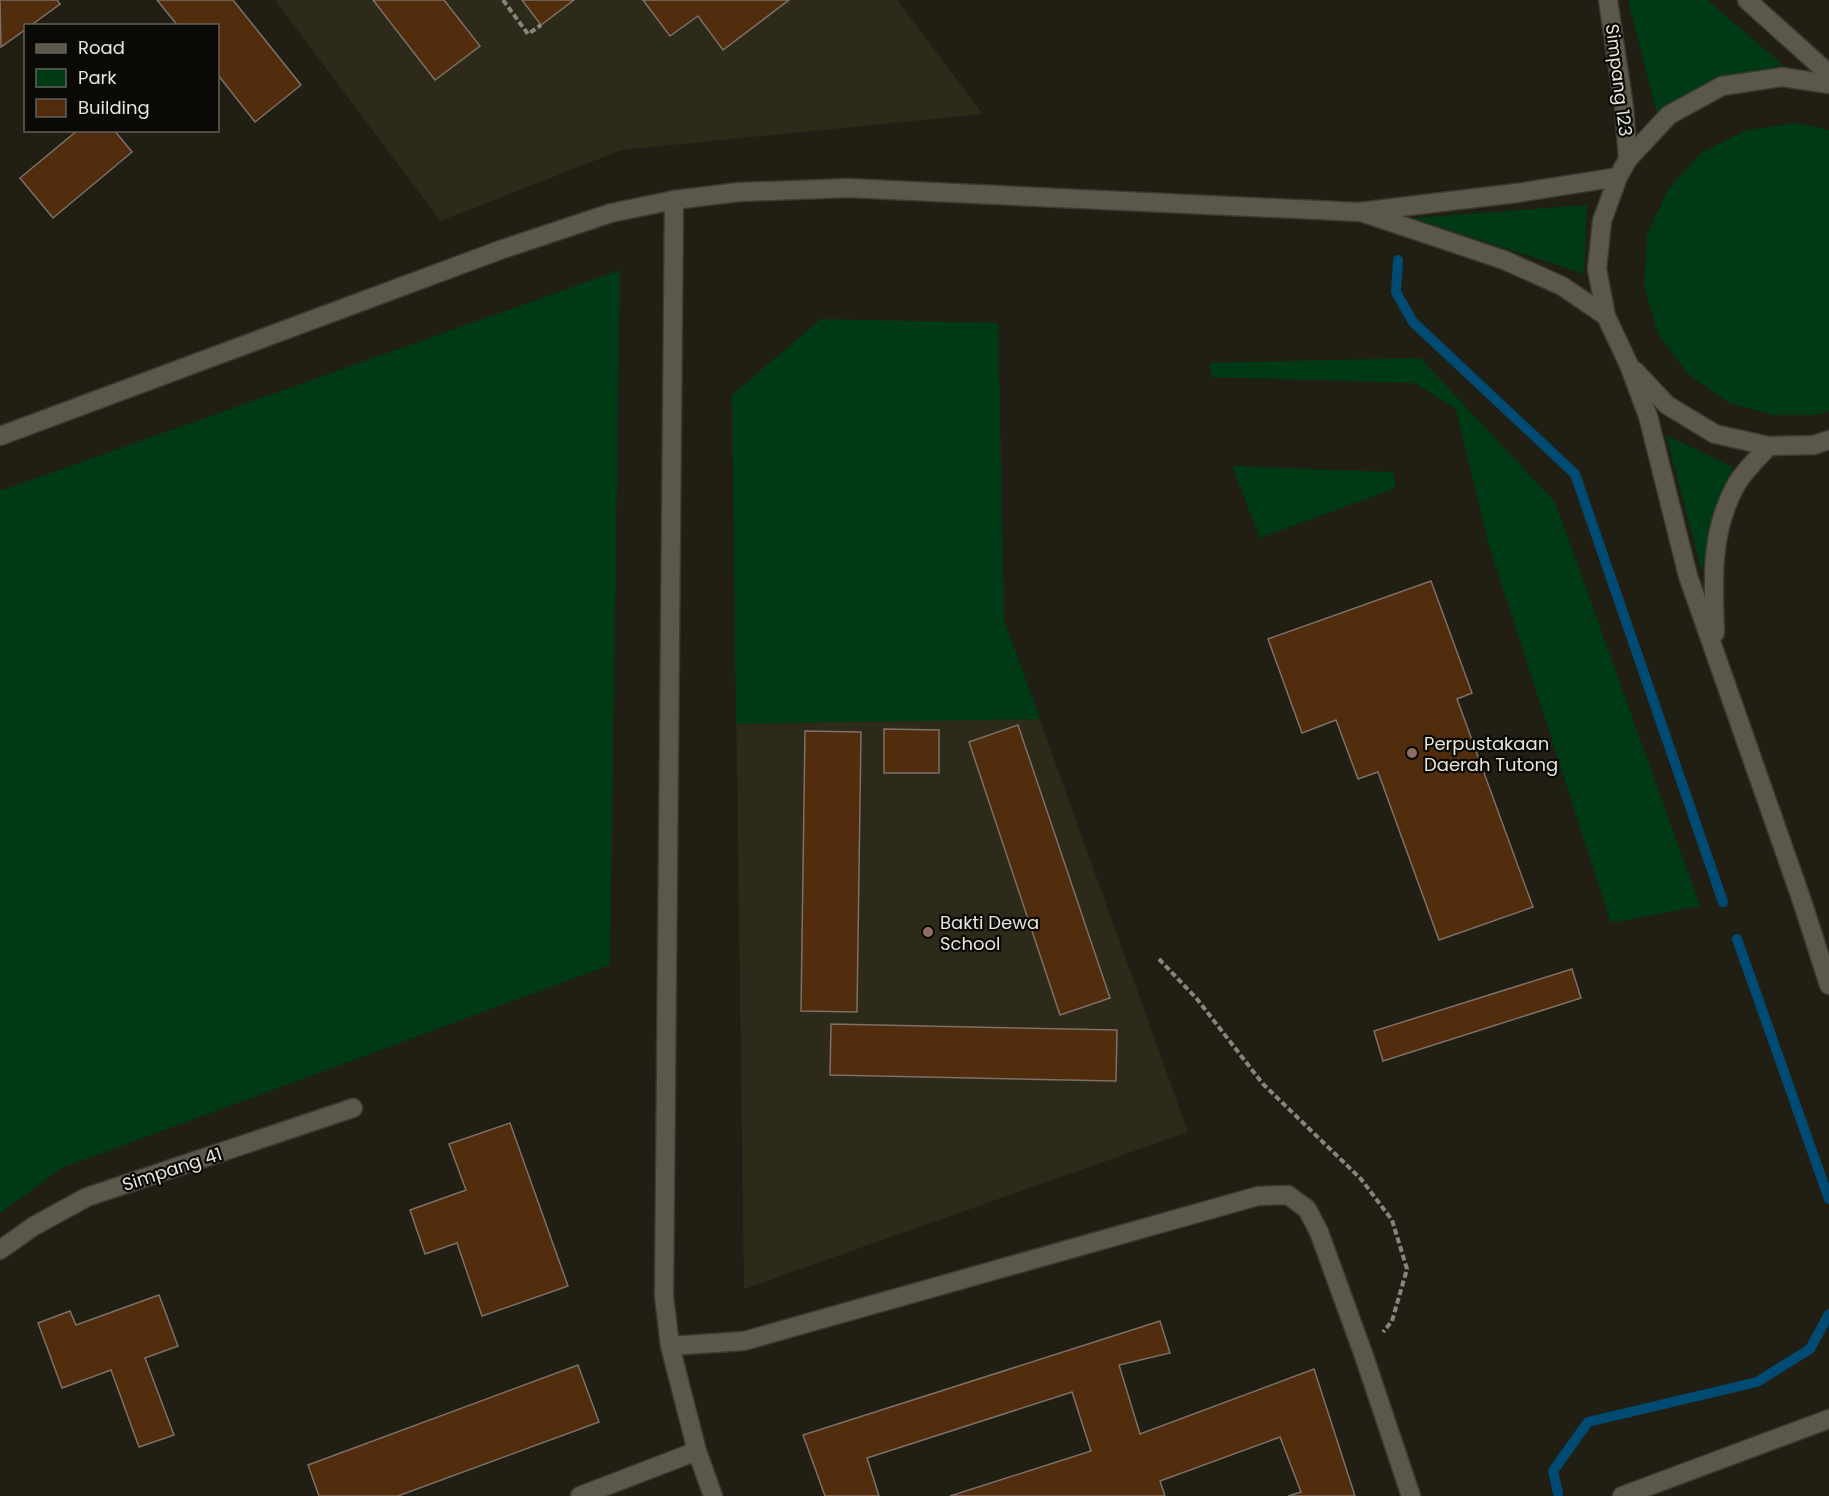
<svg xmlns="http://www.w3.org/2000/svg" width="1829" height="1496" viewBox="0 0 1829 1496" font-family="Poppins,sans-serif">
<style>
.built{fill:#2e2a19}
.green{fill:#003a15}
.lines{fill:none;stroke-linecap:round;stroke-linejoin:round}
.stream{stroke:#004b73;stroke-width:10}
.building{fill:#512c0d;stroke:#7d7068;stroke-width:1.5}
.minor-casing{stroke:#3b3932;stroke-width:21}
.path{stroke:#88867c;stroke-width:4;stroke-dasharray:6 3;stroke-linecap:butt}
.minor{stroke:#5b584b;stroke-width:18}
.education-dot{fill:#8d6e63;stroke:#0a0905;stroke-width:2}
.labels{text-anchor:middle;dominant-baseline:central;stroke-width:4.5;stroke-linejoin:round;paint-order:stroke}
.street-label{font-size:18px;fill:#e6e5dd;stroke:#0a0905}
.poi-label{font-size:18px;fill:#e6e5dd;stroke:#0a0905;text-anchor:start}
</style>
<rect width="100%" height="100%" fill="#211f13"/>
<g class="built">
<path d="M275,0H897L983,114L622,150L440,221Z"/>
<path d="M821,319L998,323L1004,620L1188,1132L744,1289L732,395Z"/>
</g>
<g class="green">
<path d="M1628,0H1707L1783,65L1707,84L1658,118Z"/>
<path d="M1797,123L1829,130V411L1818,415H1773L1729,403L1688,374L1658,334L1644,285L1647,235L1668,189L1702,152L1747,130Z"/>
<path d="M1587,205L1584,274L1413,218Z"/>
<path d="M620,270L610,965L62,1168L0,1213V491Z"/>
<path d="M821,319L998,323L1004,620L1040,719L736,724L732,395Z"/>
<path d="M1420,358L1555,502L1700,906L1611,923L1488,542L1456,409L1415,383L1212,377L1209,363Z"/>
<path d="M1666,435L1733,467L1710,524L1702,572Z"/>
<path d="M1232,466L1393,472L1396,488L1260,538Z"/>
</g>
<g class="lines">
<g class="stream">
<path d="M1398,260L1396,292L1413,322L1575,474L1723,902"/>
<path d="M1737,939L1829,1199"/>
<path d="M1558,1493L1553,1471L1588,1422L1757,1382L1810,1349L1829,1314"/>
</g>
</g>
<g class="building">
<path d="M0,0H57L60,4L30,26H26V29L1,47Z"/>
<path d="M157,0H233L301,85L255,122L218,75V26H178Z"/>
<path d="M373,0H444L480,46L435,80Z"/>
<path d="M522,0H574L541,25Z"/>
<path d="M643,0H789L723,50L698,16L670,36Z"/>
<path d="M78,130H114L132,152L53,218L20,178Z"/>
<path d="M1431,581L1472,693L1457,699L1533,907L1439,940L1378,772L1358,779L1336,720L1302,733L1268,639Z"/>
<path d="M1018,725L1110,998L1060,1015L969,742Z"/>
<path d="M884,729L939,730V773H884Z"/>
<path d="M805,731L861,732L857,1012L801,1011Z"/>
<path d="M1572,969L1581,998L1383,1061L1374,1031Z"/>
<path d="M831,1024L1117,1030L1116,1081L830,1075Z"/>
<path d="M510,1123L568,1286L482,1316L457,1243L425,1254L410,1210L466,1190L449,1144Z"/>
<path d="M159,1295L178,1346L145,1358L174,1435L139,1447L111,1370L62,1388L38,1323L70,1311L76,1325Z"/>
<path d="M1160,1321L1170,1353L1119,1365L1140,1434L1314,1369L1355,1496H1288L1301,1492L1280,1437L1160,1481L1165,1496H950L1091,1451L1072,1392L867,1458L879,1496H825L803,1435Z"/>
<path d="M578,1365L599,1422L398,1496H319L308,1465Z"/>
</g>
<g class="lines">
<g class="minor-casing">
<g id="minor">
<path d="M1608,0L1624,107L1628,159"/>
<path d="M1747,0L1829,74"/>
<path d="M1829,84L1782,77L1722,86L1669,115L1628,159L1618,177L1602,221L1597,269L1606,316L1629,365L1648,416L1688,576L1801,898L1829,985"/>
<path d="M674,200L664,1296L670,1346L697,1451L713,1496"/>
<path d="M1364,213L1504,260L1562,286L1606,316"/>
<path d="M1635,371L1667,405L1715,434L1769,446L1814,445L1829,440"/>
<path d="M0,436L500,250L611,213L674,200L739,192L848,188L1359,212L1517,193L1618,177"/>
<path d="M1715,633C1713,581 1710,532 1736,485C1744,471 1758,458 1769,446"/>
<path d="M0,1250L34,1226L87,1197L353,1108"/>
<path d="M670,1346L744,1341L1258,1196L1288,1195L1307,1209L1319,1232L1364,1356L1411,1496"/>
<path d="M580,1496L697,1451"/>
<path d="M1622,1496L1829,1419"/>
</g>
</g>
<g class="path">
<path d="M503,0L528,34L541,25"/>
<path d="M1159,959L1197,999L1263,1084L1361,1179L1392,1220L1407,1269L1392,1321L1383,1332"/>
</g>
<use href="#minor" class="minor"/>
</g>
<g class="education-dot">
<circle cx="1412" cy="753" r="6"/>
<circle cx="928" cy="932" r="6"/>
</g>
<g class="labels">
<g class="street-label">
<text transform="translate(1619 80) rotate(83)">Simpang 123</text>
<text transform="translate(172 1169) rotate(-18)">Simpang 41</text>
</g>
<g class="poi-label">
<text x="1424" y="743">Perpustakaan<tspan x="1424" dy="21">Daerah Tutong</tspan></text>
<text x="940" y="922">Bakti Dewa<tspan x="940" dy="21">School</tspan></text>
</g>
</g>
<rect x="24" y="24" width="195" height="108" fill="#0a0905" stroke="#62615b" stroke-width="1.5"/>
<rect x="36" y="44" width="30" height="9" fill="#5b584b" stroke="#62615b" stroke-width="1.5"/>
<text x="78" y="54" font-size="18" fill="#e6e5dd">Road</text>
<rect x="36" y="69" width="30" height="18" fill="#003a15" stroke="#62615b" stroke-width="1.5"/>
<text x="78" y="84" font-size="18" fill="#e6e5dd">Park</text>
<rect x="36" y="99" width="30" height="18" fill="#512c0d" stroke="#62615b" stroke-width="1.5"/>
<text x="78" y="114" font-size="18" fill="#e6e5dd">Building</text>
</svg>
